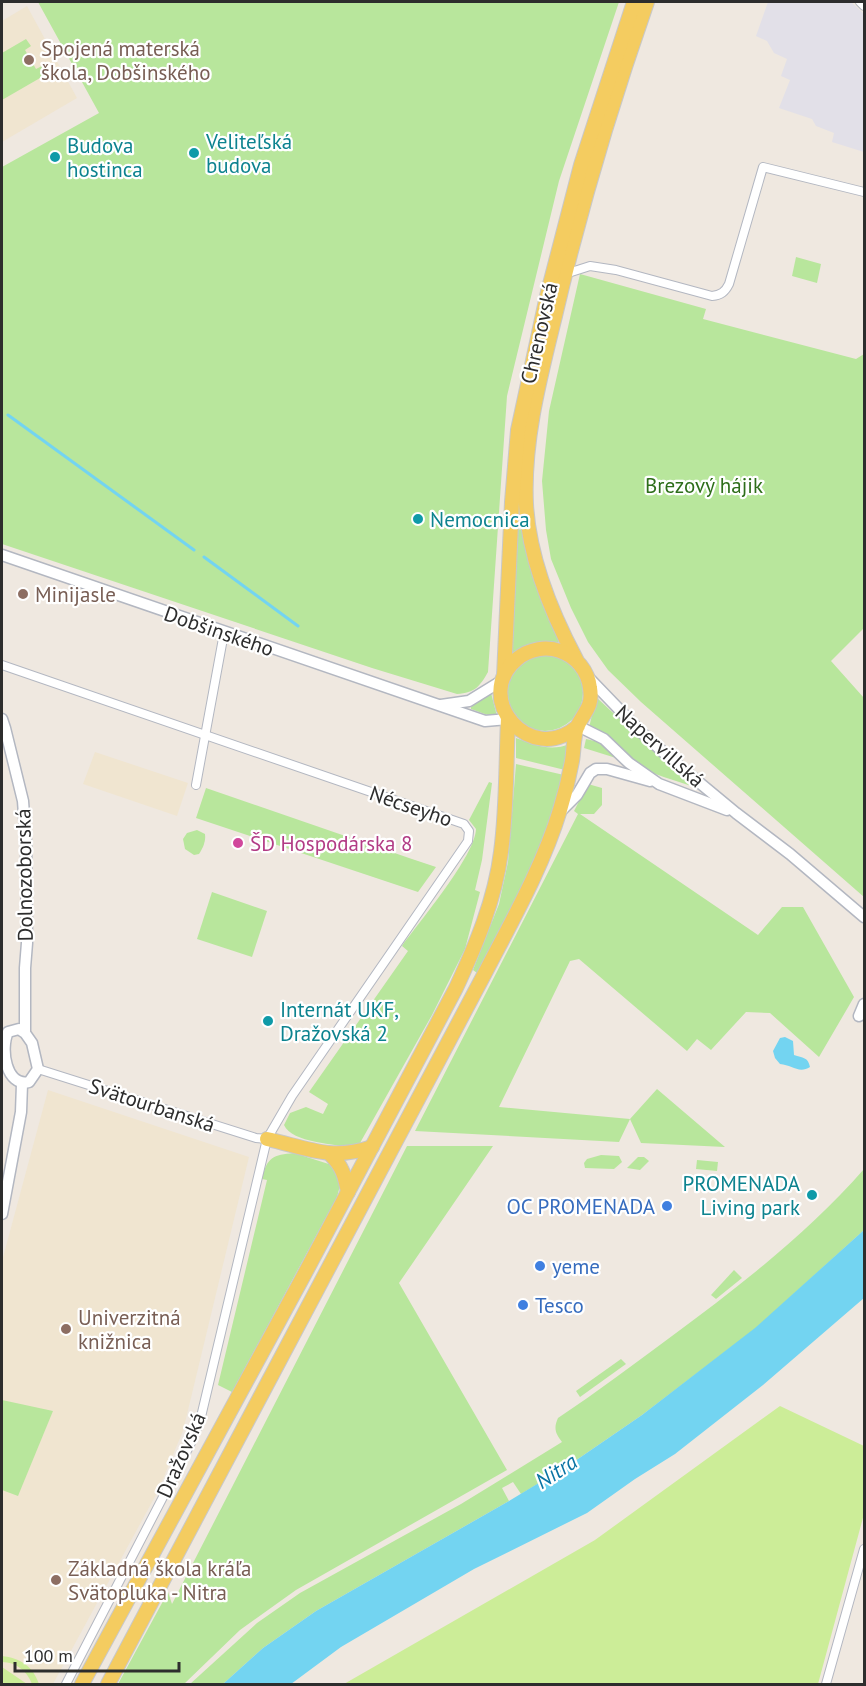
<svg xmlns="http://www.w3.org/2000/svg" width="866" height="1686" viewBox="0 0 866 1686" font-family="'PT Sans',sans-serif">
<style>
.industrial{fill:#e2e0e8}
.education{fill:#f0e5d0}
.green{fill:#b8e69c}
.pitch{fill:#cced98}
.water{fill:#73d4f1}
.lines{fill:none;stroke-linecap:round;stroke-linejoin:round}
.stream{stroke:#73d4f1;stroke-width:3}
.minor-casing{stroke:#b3b7c1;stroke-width:10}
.tertiary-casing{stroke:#b3b7c1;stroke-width:13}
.primary-casing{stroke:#c8c8c8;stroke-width:16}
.minor{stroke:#fff;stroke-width:8}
.tertiary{stroke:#fff;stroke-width:10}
.primary{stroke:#f4cc60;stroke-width:14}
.education-dot{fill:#8d6e63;stroke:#fff;stroke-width:2}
.culture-dot{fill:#0f9aa8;stroke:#fff;stroke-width:2}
.hotel-dot{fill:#d1479c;stroke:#fff;stroke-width:2}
.shop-dot{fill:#3f7fe0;stroke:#fff;stroke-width:2}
.labels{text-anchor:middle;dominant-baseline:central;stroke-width:4.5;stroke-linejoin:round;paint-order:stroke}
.education-label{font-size:21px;fill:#785e54;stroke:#fff;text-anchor:start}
.culture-label{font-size:21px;fill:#0d838f;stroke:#fff;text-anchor:start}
.street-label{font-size:21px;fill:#2d2d2d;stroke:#fff}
.park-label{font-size:21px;fill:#2e6e1a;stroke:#fff}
.hotel-label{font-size:21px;fill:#b23c85;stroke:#fff;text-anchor:start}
.shop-label{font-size:21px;fill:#366cbe;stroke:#fff;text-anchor:start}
.water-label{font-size:22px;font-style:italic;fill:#0b74a4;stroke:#fff}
</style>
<rect width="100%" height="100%" fill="#efe8e0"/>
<path class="industrial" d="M768,2H851L864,14V152L832,142L834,133L816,126L812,119L779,108L790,80L781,76L787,59L774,53L767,41L756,36Z"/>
<g class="education">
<path d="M27,6L77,98L2,142V21Z"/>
<path d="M95,752L188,783L177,816L83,784Z"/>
<path d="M48,1090L249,1157L183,1431L158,1491L53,1684H2V1261Z"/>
</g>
<g class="green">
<path d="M38,2H619L559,181L507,396L488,672C480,686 475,693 457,694L372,668L2,544V167L99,113Z"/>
<path d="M26,39L31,46L25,50L36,69L42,66L47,74L2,100V53Z"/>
<path d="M796,257L821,264L817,283L792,276Z"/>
<path d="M580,274L706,309L703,319L856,359L864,354V628L831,661L864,698V897L641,702L608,670L588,642L571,608L551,559L546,530L542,481L549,411Z"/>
<path d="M517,529L523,530C531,571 541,602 559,641L557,643L535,642L512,654Z"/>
<circle cx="545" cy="693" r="38"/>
<path d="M491,693L497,716L496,718L471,709V707Z"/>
<path d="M596,697L640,738L693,783L691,786C674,780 653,775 638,765C619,752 614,736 589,728Z"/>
<path d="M516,738C535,745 550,752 570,744L565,770L516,758Z"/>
<path d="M586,739L599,742L616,758L584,748Z"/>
<path d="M516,764L564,775L550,819L529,874L477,973L473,970L499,904L508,862Z"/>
<path d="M489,782L492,783L482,860L475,890L480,892L465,949L432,1015L360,1143L354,1148C336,1144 292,1143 284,1125L290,1113L306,1107L323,1114L328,1104L309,1092L408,951L402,946C420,921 475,856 476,829L469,820Z"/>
<path d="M588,784L602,788V805L594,814H580L758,935L782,907H803L854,997L819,1057L770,1013L746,1012L711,1050L697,1039L687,1051L579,959L570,961L499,1107L630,1119L657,1089L725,1147L641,1143L630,1119L619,1142L415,1131L578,814L574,811Z"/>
<path d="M206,788L409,858L436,867L418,892L196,818Z"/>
<path d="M197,830L205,834C206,841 203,848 199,854L194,855L185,849L183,839L187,833Z"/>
<path d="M212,892L267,911L252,957L197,939Z"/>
<path d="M407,1146H493L399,1283L507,1470L296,1590L240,1630L184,1684H118L168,1592L172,1604Z"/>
<path d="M294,1153L335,1166L342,1178L337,1197L232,1392L218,1385L267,1180L262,1179C267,1157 273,1155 294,1153Z"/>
<path d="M601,1155L619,1156L622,1162L614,1169L585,1168L584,1163L587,1159Z"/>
<path d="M638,1157H644L649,1161L640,1170L627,1168Z"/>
<path d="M697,1160L718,1162L717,1171L696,1169Z"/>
<path d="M864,1169V1230L755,1329L642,1415L575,1461L521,1494L513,1482L502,1488L509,1501L316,1611L263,1648L223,1684H190L257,1623L300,1593L461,1504L562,1442C556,1434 553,1429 558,1418C597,1392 634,1364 672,1336C741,1285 808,1233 864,1169Z"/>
<path d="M734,1270L742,1278L716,1299L711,1295Z"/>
<path d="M621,1359L626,1364L580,1397L576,1391Z"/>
<path d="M2,1400L53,1411L18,1496L2,1490Z"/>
</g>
<g class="pitch">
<path d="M780,1406L864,1446V1514L818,1684H344L595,1540Z"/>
<path d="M2,1656C20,1658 33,1666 39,1684H32C27,1671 16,1662 2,1662Z"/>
<path d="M2,1667L27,1684H2Z"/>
</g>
<g class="water">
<path d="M785,1037L793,1041L794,1055C803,1058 808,1057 810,1067C799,1074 792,1065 780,1064L775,1058L773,1051L780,1038Z"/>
<path d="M864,1230V1298L763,1385L675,1454L635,1479L587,1513L474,1569L341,1647L291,1684H223L263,1648L316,1611L509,1501L575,1461L642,1415L755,1328Z"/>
</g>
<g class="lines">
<g class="stream">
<path d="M8,415L194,550"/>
<path d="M204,557L298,626"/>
</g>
<g class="minor-casing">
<g id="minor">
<path d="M860,2L864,6"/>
<path d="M565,274L590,266L616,270L712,296C721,295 725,292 729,284L763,167L864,192"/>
<path d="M2,665L464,824L469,831L468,841L292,1096L267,1139L200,1421L190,1445L66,1684"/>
<path d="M196,785L224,633"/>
<path d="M38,1069L256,1138L267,1139"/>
<path d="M826,1684L864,1549"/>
</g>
</g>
<g class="tertiary-casing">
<g id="tertiary">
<path d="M2,555L485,721L508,719"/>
<path d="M587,676L641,732L672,760L736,813L790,854L864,917"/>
<path d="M441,705L469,701L503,680"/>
<path d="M2,719L5,728L23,801L26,842L27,943L25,968V1033L32,1043L38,1069L29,1082C6,1087 0,1049 8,1032L19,1029L25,1033"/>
<path d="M578,726L604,739L629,763L659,784L727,810"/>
<path d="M560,812L577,795L590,773L596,769H607L650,781"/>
<path d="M859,1016L864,1004"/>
<path d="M2,1214L21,1112L22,1084"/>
</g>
</g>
<g class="primary-casing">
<g id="primary">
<path d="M576,659C551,612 529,559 526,504C523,441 540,377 555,316C580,209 611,105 647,2"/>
<path d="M504,676L512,502L518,430L547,296L581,165L634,2"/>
<path d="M267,1139C307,1148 331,1161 372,1147"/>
<path d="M331,1155C342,1166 345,1176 348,1192"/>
<path d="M82,1684L304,1275L456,988C476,945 495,900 501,852C507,808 506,763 508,719"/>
<path d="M108,1684L486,971C513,919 543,866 560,810C565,794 569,778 572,761C574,751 573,735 578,725C585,711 593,706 590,688C588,671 576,656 560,651C546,646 529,649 517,659C471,697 530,768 578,726"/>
</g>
</g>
<use href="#minor" class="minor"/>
<use href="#tertiary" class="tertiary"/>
<use href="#primary" class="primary"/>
</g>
<g class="education-dot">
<circle cx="29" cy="60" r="6"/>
<circle cx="23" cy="594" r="6"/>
<circle cx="66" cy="1329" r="6"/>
<circle cx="56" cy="1580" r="6"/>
</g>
<g class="culture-dot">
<circle cx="194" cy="153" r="6"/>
<circle cx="55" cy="157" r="6"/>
<circle cx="418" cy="519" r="6"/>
<circle cx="268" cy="1021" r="6"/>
<circle cx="812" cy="1195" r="6"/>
</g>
<circle class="hotel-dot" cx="238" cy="843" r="6"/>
<g class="shop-dot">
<circle cx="667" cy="1206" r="6"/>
<circle cx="540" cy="1266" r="6"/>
<circle cx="523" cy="1305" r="6"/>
</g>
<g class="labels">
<g class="education-label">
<text x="41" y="48">Spojená materská<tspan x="41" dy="24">škola, Dobšinského</tspan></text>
<text x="35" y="594">Minijasle</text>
<text x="78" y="1317">Univerzitná<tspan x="78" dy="24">knižnica</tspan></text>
<text x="68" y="1568">Základná škola kráľa<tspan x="68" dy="24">Svätopluka - Nitra</tspan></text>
</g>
<g class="culture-label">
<text x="206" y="141">Veliteľská<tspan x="206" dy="24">budova</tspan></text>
<text x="67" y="145">Budova<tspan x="67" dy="24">hostinca</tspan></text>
<text x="430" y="519">Nemocnica</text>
<text x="280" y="1009">Internát UKF,<tspan x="280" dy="24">Dražovská 2</tspan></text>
<text x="800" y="1183" text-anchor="end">PROMENADA<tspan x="800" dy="24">Living park</tspan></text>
</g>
<g class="street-label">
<text transform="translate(539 333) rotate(-77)">Chrenovská</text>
<text transform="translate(219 631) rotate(19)">Dobšinského</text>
<text transform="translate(660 746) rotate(42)">Napervillská</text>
<text transform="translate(411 806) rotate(19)">Nécseyho</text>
<text transform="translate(24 875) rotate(-91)">Dolnozoborská</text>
<text transform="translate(152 1105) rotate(18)">Svätourbanská</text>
<text transform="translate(181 1455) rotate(-66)">Dražovská</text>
</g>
<g class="park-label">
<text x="704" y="485">Brezový hájik</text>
</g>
<g class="hotel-label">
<text x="250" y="843">ŠD Hospodárska 8</text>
</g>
<g class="shop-label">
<text x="655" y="1206" text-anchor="end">OC PROMENADA</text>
<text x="552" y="1266">yeme</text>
<text x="535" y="1305">Tesco</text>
</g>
<g class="water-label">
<text transform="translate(556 1471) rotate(-33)">Nitra</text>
</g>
</g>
<rect width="866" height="1686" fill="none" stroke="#2d2d2d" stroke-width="6"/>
<path d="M15 1662v9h164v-9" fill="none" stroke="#2d2d2d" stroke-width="3"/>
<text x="24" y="1662" font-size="18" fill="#2d2d2d" stroke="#ffffff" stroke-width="4.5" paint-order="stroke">100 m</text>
</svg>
